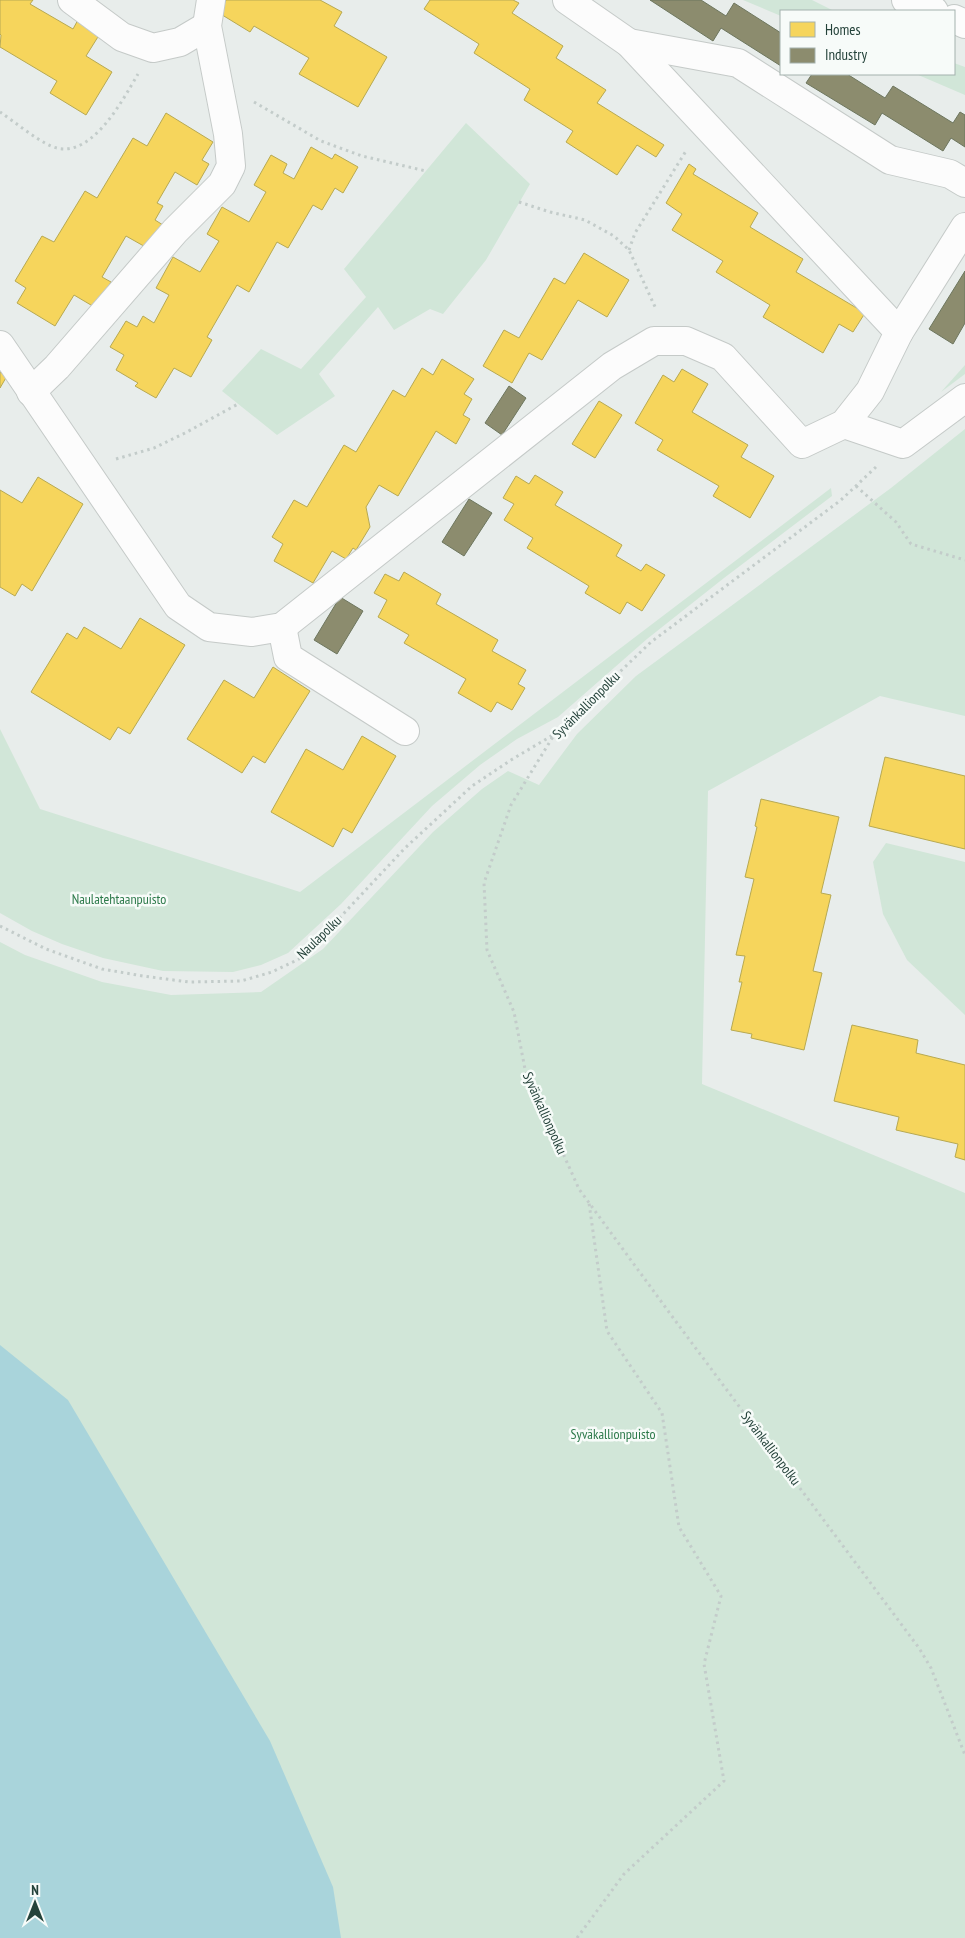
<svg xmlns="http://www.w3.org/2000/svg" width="965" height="1938" viewBox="0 0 965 1938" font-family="'PT Sans Narrow',sans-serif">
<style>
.green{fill:#d1e6d8}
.water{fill:#a9d4db}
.homes{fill:#f6d55c;stroke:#b7a952}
.industry{fill:#8c8c6e;stroke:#6d765e}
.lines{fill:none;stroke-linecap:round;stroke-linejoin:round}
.minor-casing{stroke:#c5cac8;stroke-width:30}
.path{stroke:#c3ccca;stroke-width:3;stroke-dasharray:2.5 4;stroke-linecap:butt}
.minor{stroke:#fcfcfc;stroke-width:28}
.labels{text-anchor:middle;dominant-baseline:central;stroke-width:5;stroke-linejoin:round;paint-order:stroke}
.street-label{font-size:14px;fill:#24423a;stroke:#f7fbf9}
.park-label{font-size:14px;fill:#2d7a4b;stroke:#f7fbf9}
</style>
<rect width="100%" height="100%" fill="#e8edeb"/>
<g class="green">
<path d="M743,0H812L834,11H781V16Z"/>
<path d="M954,63L965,67V95L916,74H954Z"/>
<path d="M466,123L530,184L486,260L443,314L430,309L394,330L378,307L319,374L335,396L277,435L222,391L261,349L301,369L366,297L344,269Z"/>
<path d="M965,365V374L941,392Z"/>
<path d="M965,429V716L880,696L708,791L702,1084L965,1193V1938H221L0,1489V942L25,955L102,982L171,995L261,992L323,949L433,832L482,789L508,771L539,785L577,734L636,676L891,488Z"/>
<path d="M831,488L832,496L724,578L647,639L558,717L517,739L480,765L432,806L341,904L288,953L261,965L233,972L163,971L103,958L62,944L32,931L0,913V729L40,809L300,892Z"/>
<path d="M886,843L965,862V1015L907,960L883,914L873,862Z"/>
</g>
<path class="water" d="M0,1345L68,1400L270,1741L333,1887L341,1938H0Z"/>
<g class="homes">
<path d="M0,0H33L30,4L73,29L79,18L101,32L86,56L112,72L86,115L50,93L57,81L0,47L1,35L0,34Z"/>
<path d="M226,0H320L342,12L334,26L387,57L358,107L299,74L309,58L254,26L250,32L219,13Z"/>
<path d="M430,0H513L519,3L512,13L563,46L556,58L606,90L597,103L664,145L656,157L637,145L617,175L566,142L573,131L524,100L530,89L474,53L479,44L424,9Z"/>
<path d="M166,113L213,142L202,160L209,164L197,185L175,172L157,203L163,206L155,220L163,225L149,249L126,236L102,277L111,282L96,308L74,295L55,326L17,303L26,288L15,281L42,236L54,242L85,191L97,198L133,138L147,146Z"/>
<path d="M311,147L332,159L335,154L358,167L343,193L335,188L322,210L313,205L288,248L277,242L249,292L237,285L207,337L212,340L191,377L174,368L156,398L135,386L138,383L116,370L124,355L110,347L126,321L137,327L143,316L154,323L169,295L156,288L173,257L200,272L219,241L207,234L222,207L249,222L266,192L254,185L271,155L287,164L283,173L294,179Z"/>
<path d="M689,164L696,169L693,174L758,213L750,227L803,259L796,272L865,313L853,332L839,324L823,353L763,317L770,305L716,272L723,261L672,230L682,214L666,203Z"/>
<path d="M584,253L629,280L607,317L578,300L542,360L529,353L512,383L483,366L504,330L519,338L554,278L565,284Z"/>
<path d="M442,359L474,379L464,394L472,399L463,415L470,419L456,444L436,431L398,496L379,485L366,507L370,527L356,550L353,548L346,559L332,551L313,583L274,561L283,544L272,537L294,500L307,507L344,445L356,452L393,390L405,397L422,368L433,375Z"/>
<path d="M682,369L708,384L692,412L748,445L741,457L774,476L750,518L713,496L719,486L657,450L663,440L635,423L663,375L674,382Z"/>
<path d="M0,372L7,376L0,388Z"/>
<path d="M599,401L622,415L595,458L572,444Z"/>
<path d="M535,475L563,492L555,505L622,545L616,556L641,571L646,564L665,575L642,611L627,602L620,614L585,593L589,586L527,548L533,538L504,520L514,504L503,498L516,476L529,484Z"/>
<path d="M38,477L83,504L32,591L22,584L15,596L0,587V490L22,503Z"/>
<path d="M404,572L441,594L436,604L498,640L492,651L526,670L518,684L525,688L512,710L497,702L491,712L458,693L466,679L404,643L409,635L378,617L387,600L374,593L385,574L399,581Z"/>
<path d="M140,618L185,645L130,734L118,727L110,740L31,692L67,633L77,639L84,627L121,649Z"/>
<path d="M273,667L310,691L265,763L253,756L242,773L187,739L224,680L254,698Z"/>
<path d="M362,736L396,756L352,833L343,828L333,847L271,812L306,749L343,770Z"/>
<path d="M885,757L965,776V849L869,826Z"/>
<path d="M761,799L839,817L821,893L831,895L813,971L822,973L804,1050L751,1038L752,1034L731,1030L742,982H739L745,956L736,955L754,879L745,877L757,827L755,826Z"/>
<path d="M852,1025L918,1040L916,1053L965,1065V1160L955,1157L958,1144L896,1130L899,1117L834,1101Z"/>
</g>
<g class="industry">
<path d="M650,0H701L726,16L734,3L781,33V66L721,28L713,41Z"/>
<path d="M812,74H847L885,98L893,86L953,123L960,112L965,115V147L951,138L943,151L882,113L875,125L806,83Z"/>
<path d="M965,271V323L953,344L929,329Z"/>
<path d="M509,386L526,398L502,435L485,423Z"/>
<path d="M469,499L492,513L464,556L442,542Z"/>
<path d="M340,597L363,611L337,654L314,640Z"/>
</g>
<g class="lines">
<g class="minor-casing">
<g id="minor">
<path d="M72,0L122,37L153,48L180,42L207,26"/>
<path d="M567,0L629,43L899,332"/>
<path d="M906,0L934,11"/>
<path d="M954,19L965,24"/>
<path d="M629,43L738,63L890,160L950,174L965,183"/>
<path d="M0,345L178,606L209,627L252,632L282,627L612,366L654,341H686L723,357L802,444L844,424L870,391L899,332L965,227"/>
<path d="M31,392L57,367L175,231L222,184L231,166L228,134L207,26L211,0"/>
<path d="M844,424L903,444L965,398"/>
<path d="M282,627L288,657L405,731"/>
</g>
</g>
<g class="path">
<path d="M254,102L321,141L362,156L426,171"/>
<path d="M0,112C15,122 35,139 51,146C90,163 122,101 138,74"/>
<path d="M519,202L550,212L585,220L614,236L629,250L656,309"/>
<path d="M629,250L635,233L686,151"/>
<path d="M116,459L154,448L185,433L238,404"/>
<path d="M876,467L841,500L651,642L554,735L511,805L484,883L487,950L514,1012L525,1069L579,1189L674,1319L919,1648L931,1668L965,1755"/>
<path d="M856,486L896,522L911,544L965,560"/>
<path d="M0,926L46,949L102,969L143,976L189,982L241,981L272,972L299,959L318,941L404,849L472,786L511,760L553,735"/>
<path d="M577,1938L624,1874L724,1781L704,1664L721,1596L679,1527L662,1413L607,1331L589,1203"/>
</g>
<use href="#minor" class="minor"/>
</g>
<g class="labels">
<g class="street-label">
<text transform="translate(586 705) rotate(-45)">Syvänkallionpolku</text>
<text transform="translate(319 937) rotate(-44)">Naulapolku</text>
<text transform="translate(545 1113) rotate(66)">Syvänkallionpolku</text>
<text transform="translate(771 1448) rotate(53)">Syvänkallionpolku</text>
</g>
<g class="park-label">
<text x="119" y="899">Naulatehtaanpuisto</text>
<text x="613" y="1434">Syväkallionpuisto</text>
</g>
</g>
<rect x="780" y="10" width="175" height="65" fill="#f7fbf9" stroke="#a3b1ad"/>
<rect x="790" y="22" width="25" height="15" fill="#f6d55c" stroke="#a3b1ad"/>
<text x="825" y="35" font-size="15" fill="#24423a">Homes</text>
<rect x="790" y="48" width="25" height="15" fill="#8c8c6e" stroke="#a3b1ad"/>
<text x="825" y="60" font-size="15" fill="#24423a">Industry</text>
<g transform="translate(35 1903)" stroke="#f7fbf9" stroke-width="4" paint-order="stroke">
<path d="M0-4L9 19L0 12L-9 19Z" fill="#24423a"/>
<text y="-8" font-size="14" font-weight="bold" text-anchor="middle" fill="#24423a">N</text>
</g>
</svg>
